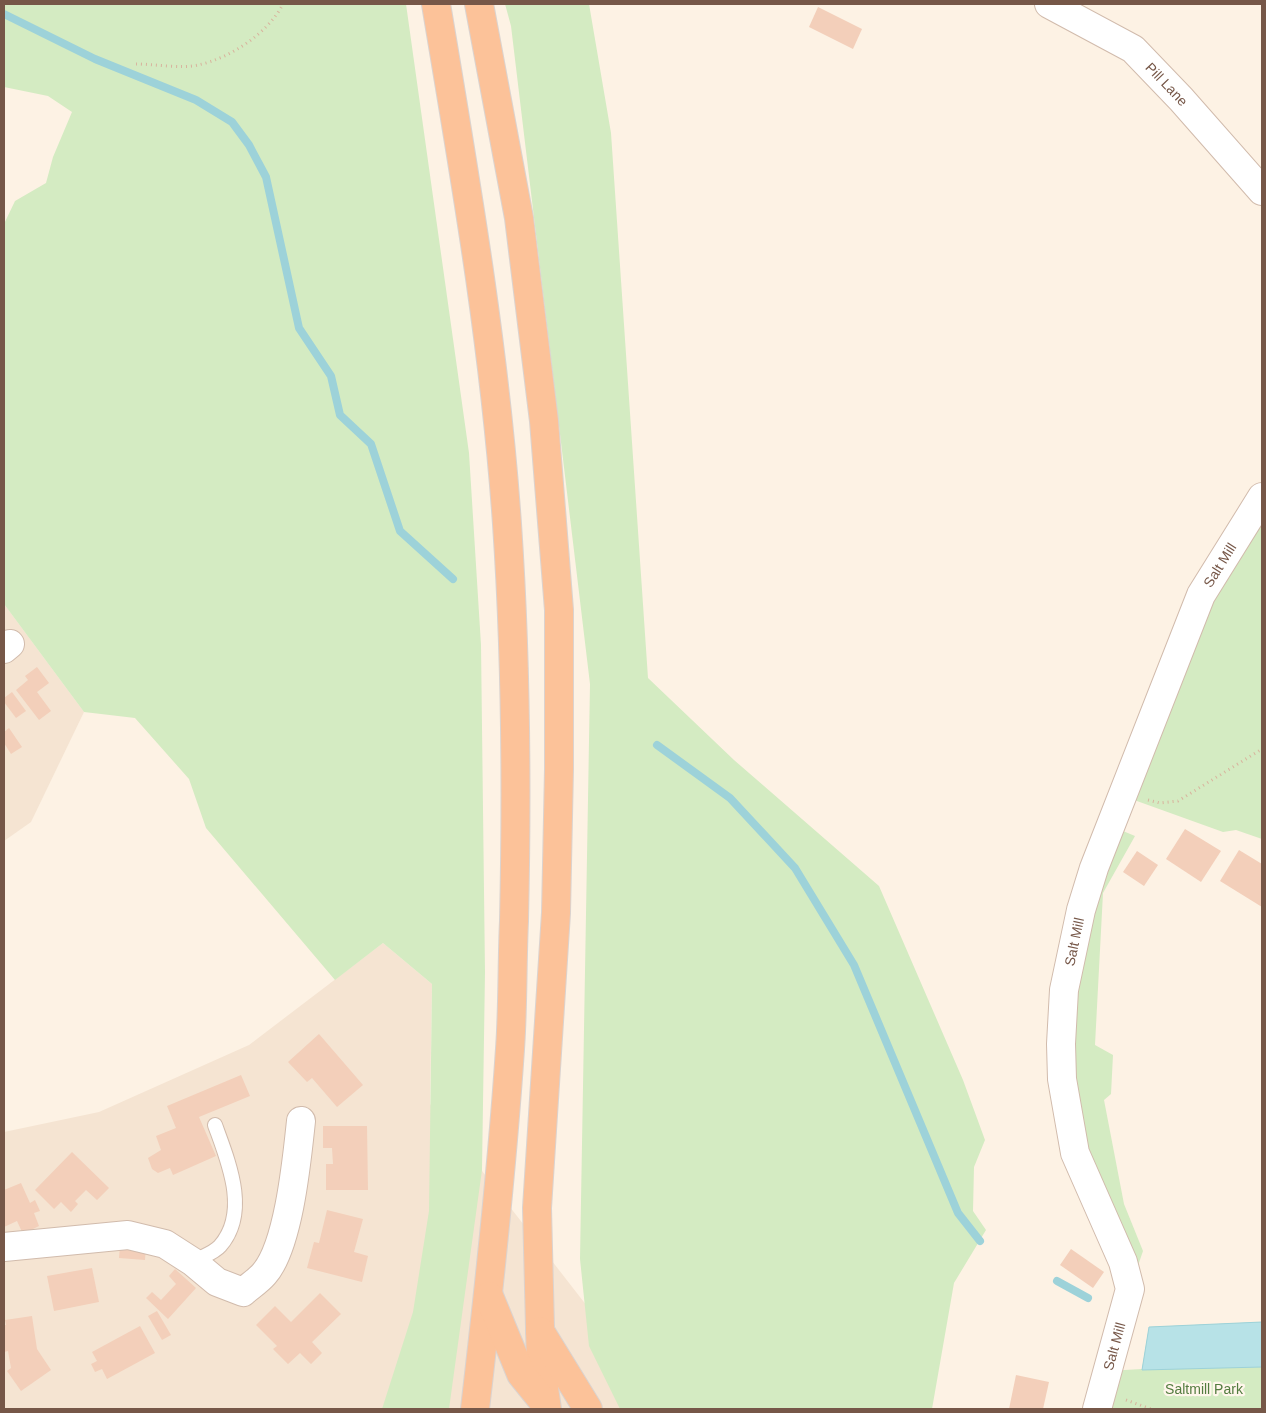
<svg xmlns="http://www.w3.org/2000/svg" width="1266" height="1413" viewBox="0 0 1266 1413" font-family="Helvetica,sans-serif">
<style>
.residential{fill:#f5e4d2}
.green{fill:#d4ebc2}
.water{fill:#b7e2e7;stroke:#9dd2d9}
.lines{fill:none;stroke-linecap:round;stroke-linejoin:round}
.stream{stroke:#9dd2d9;stroke-width:8}
.building{fill:#f3cfba}
.service-casing{stroke:#d1bbac;stroke-width:16}
.minor-casing{stroke:#d1bbac;stroke-width:30}
.trunk-casing{stroke:#dbd3cf;stroke-width:30}
.path{stroke:#d8b39d;stroke-width:3;stroke-dasharray:1 4;stroke-linecap:butt}
.service{stroke:#fff;stroke-width:14}
.minor{stroke:#fff;stroke-width:28}
.trunk{stroke:#fcc299;stroke-width:28}
.labels{text-anchor:middle;dominant-baseline:central;stroke-width:4.5;stroke-linejoin:round;paint-order:stroke}
.street-label{font-size:14px;fill:#765748;stroke:#fff6eb}
.park-label{font-size:14px;fill:#547c40;stroke:#fff6eb}
</style>
<rect width="100%" height="100%" fill="#fdf2e4"/>
<g class="residential">
<path d="M4,604L84,712L31,822L4,841Z"/>
<path d="M383,943L432,984L430,1104L667,1409H4V1132L99,1112L249,1045Z"/>
</g>
<g class="green">
<path d="M4,4H406L469,453L481,645L485,972L482,1170L449,1409H382L413,1312L429,1211L432,984L383,943L335,980L206,828L189,779L135,718L84,712L4,604V224L15,201L46,183L53,157L72,112L48,96L4,87Z"/>
<path d="M505,4H589L611,133L648,678L734,760L879,886L963,1080L985,1140L974,1167L973,1211L986,1230L954,1283L932,1409H620L589,1346L580,1259L590,684L511,26Z"/>
<path d="M1262,497V839L1236,830L1223,832L1123,796L1201,595Z"/>
<path d="M1111,826L1135,836L1103,893L1095,1045L1113,1055L1111,1094L1104,1100L1124,1204L1143,1251L1130,1289L1101,1212L1061,1044Z"/>
<path d="M1262,1322V1409H1097L1107,1371L1142,1369L1149,1327Z"/>
</g>
<path class="water" d="M1262,1322V1367L1142,1370L1149,1327Z"/>
<g class="lines">
<g class="stream">
<path d="M4,14L95,59L196,100L232,122L249,145L266,177L299,328L331,376L340,415L371,444L400,531L453,579"/>
<path d="M657,745L730,798L795,868L854,965L958,1213L980,1241"/>
<path d="M1057,1281L1088,1298"/>
</g>
</g>
<g class="building">
<path d="M818,7L862,29L853,49L809,27Z"/>
<path d="M37,667L49,683L37,692L51,711L39,720L16,690L28,680L25,676Z"/>
<path d="M12,692L26,711L16,718L4,702V698Z"/>
<path d="M9,728L22,747L11,754L4,743V732Z"/>
<path d="M1185,829L1221,851L1201,882L1166,859Z"/>
<path d="M1239,850L1262,864V907L1220,881Z"/>
<path d="M1137,851L1158,865L1144,886L1123,872Z"/>
<path d="M319,1034L363,1085L337,1107L312,1078L307,1082L288,1062Z"/>
<path d="M241,1075L250,1096L199,1117L216,1156L173,1175L170,1168L158,1173L152,1169L148,1158L161,1150L156,1136L176,1128L167,1106Z"/>
<path d="M323,1126H367L368,1190H326V1164H333L332,1148H323Z"/>
<path d="M72,1152L109,1188L97,1200L86,1190L75,1201L78,1204L71,1212L61,1202L54,1209L35,1190Z"/>
<path d="M21,1183L30,1203L35,1200L40,1211L34,1213L39,1226L23,1234L17,1221L4,1227V1190Z"/>
<path d="M327,1210L363,1219L354,1252L368,1256L362,1282L307,1268L314,1242L319,1243Z"/>
<path d="M120,1245L146,1246L145,1260L119,1258Z"/>
<path d="M1071,1249L1104,1272L1093,1288L1060,1265Z"/>
<path d="M92,1268L99,1302L54,1311L47,1276Z"/>
<path d="M175,1269L196,1288L168,1319L146,1298L152,1292L161,1300L176,1284L169,1276Z"/>
<path d="M320,1293L341,1314L312,1342L322,1353L311,1364L300,1353L288,1364L273,1349L277,1346L256,1325L275,1306L291,1322Z"/>
<path d="M157,1311L171,1335L162,1340L148,1316Z"/>
<path d="M32,1316L37,1349L51,1370L21,1391L7,1371L11,1368L8,1351L4,1352V1325H6L5,1320Z"/>
<path d="M140,1326L155,1353L107,1379L102,1369L95,1372L91,1364L97,1361L92,1352Z"/>
<path d="M1016,1375L1049,1382L1043,1409H1009Z"/>
</g>
<g class="lines">
<g class="service-casing">
<path id="service" d="M193,1262C201,1257 214,1253 220,1246C250,1212 228,1161 215,1125"/>
</g>
<g class="minor-casing">
<g id="minor">
<path id="s1" d="M1049,4L1133,49L1181,99L1262,191"/>
<path d="M4,649L10,644"/>
<path d="M4,1247L128,1235L165,1244L193,1262L217,1282L243,1292C250,1286 258,1281 264,1274C289,1246 297,1158 301,1121"/>
<path id="s2" d="M1097,1409L1130,1289L1123,1262L1075,1153L1062,1079L1061,1044L1064,990L1081,910L1094,868L1201,595L1262,497"/>
</g>
</g>
<g class="trunk-casing">
<g id="trunk">
<path d="M436,4C465,177 495,349 507,524C516,656 517,789 514,921C512,964 513,1007 510,1049C502,1170 489,1289 475,1409"/>
<path d="M479,4L519,218L544,421L559,610V769L556,913L537,1208L541,1367L547,1409"/>
<path d="M489,1296L521,1374L546,1405"/>
<path d="M540,1331L588,1409"/>
</g>
</g>
<g class="path">
<path d="M136,64C154,64 182,69 198,65C231,58 268,33 283,4"/>
<path d="M1148,800L1160,803L1178,801L1262,749"/>
<path d="M1126,1400L1151,1409"/>
</g>
<use href="#service" class="service"/>
<use href="#minor" class="minor"/>
<use href="#trunk" class="trunk"/>
</g>
<g class="labels">
<g class="street-label">
<text stroke="none"><textPath href="#s1" startOffset="144">Pill Lane</textPath></text>
<text stroke="none"><textPath href="#s2" startOffset="890">Salt Mill</textPath></text>
<text stroke="none"><textPath href="#s2" startOffset="485">Salt Mill</textPath></text>
<text stroke="none"><textPath href="#s2" startOffset="65">Salt Mill</textPath></text>
</g>
<g class="park-label">
<text x="1204" y="1389">Saltmill Park</text>
</g>
</g>
<rect width="1266" height="1413" fill="none" stroke="#765748" stroke-width="10"/>
</svg>
